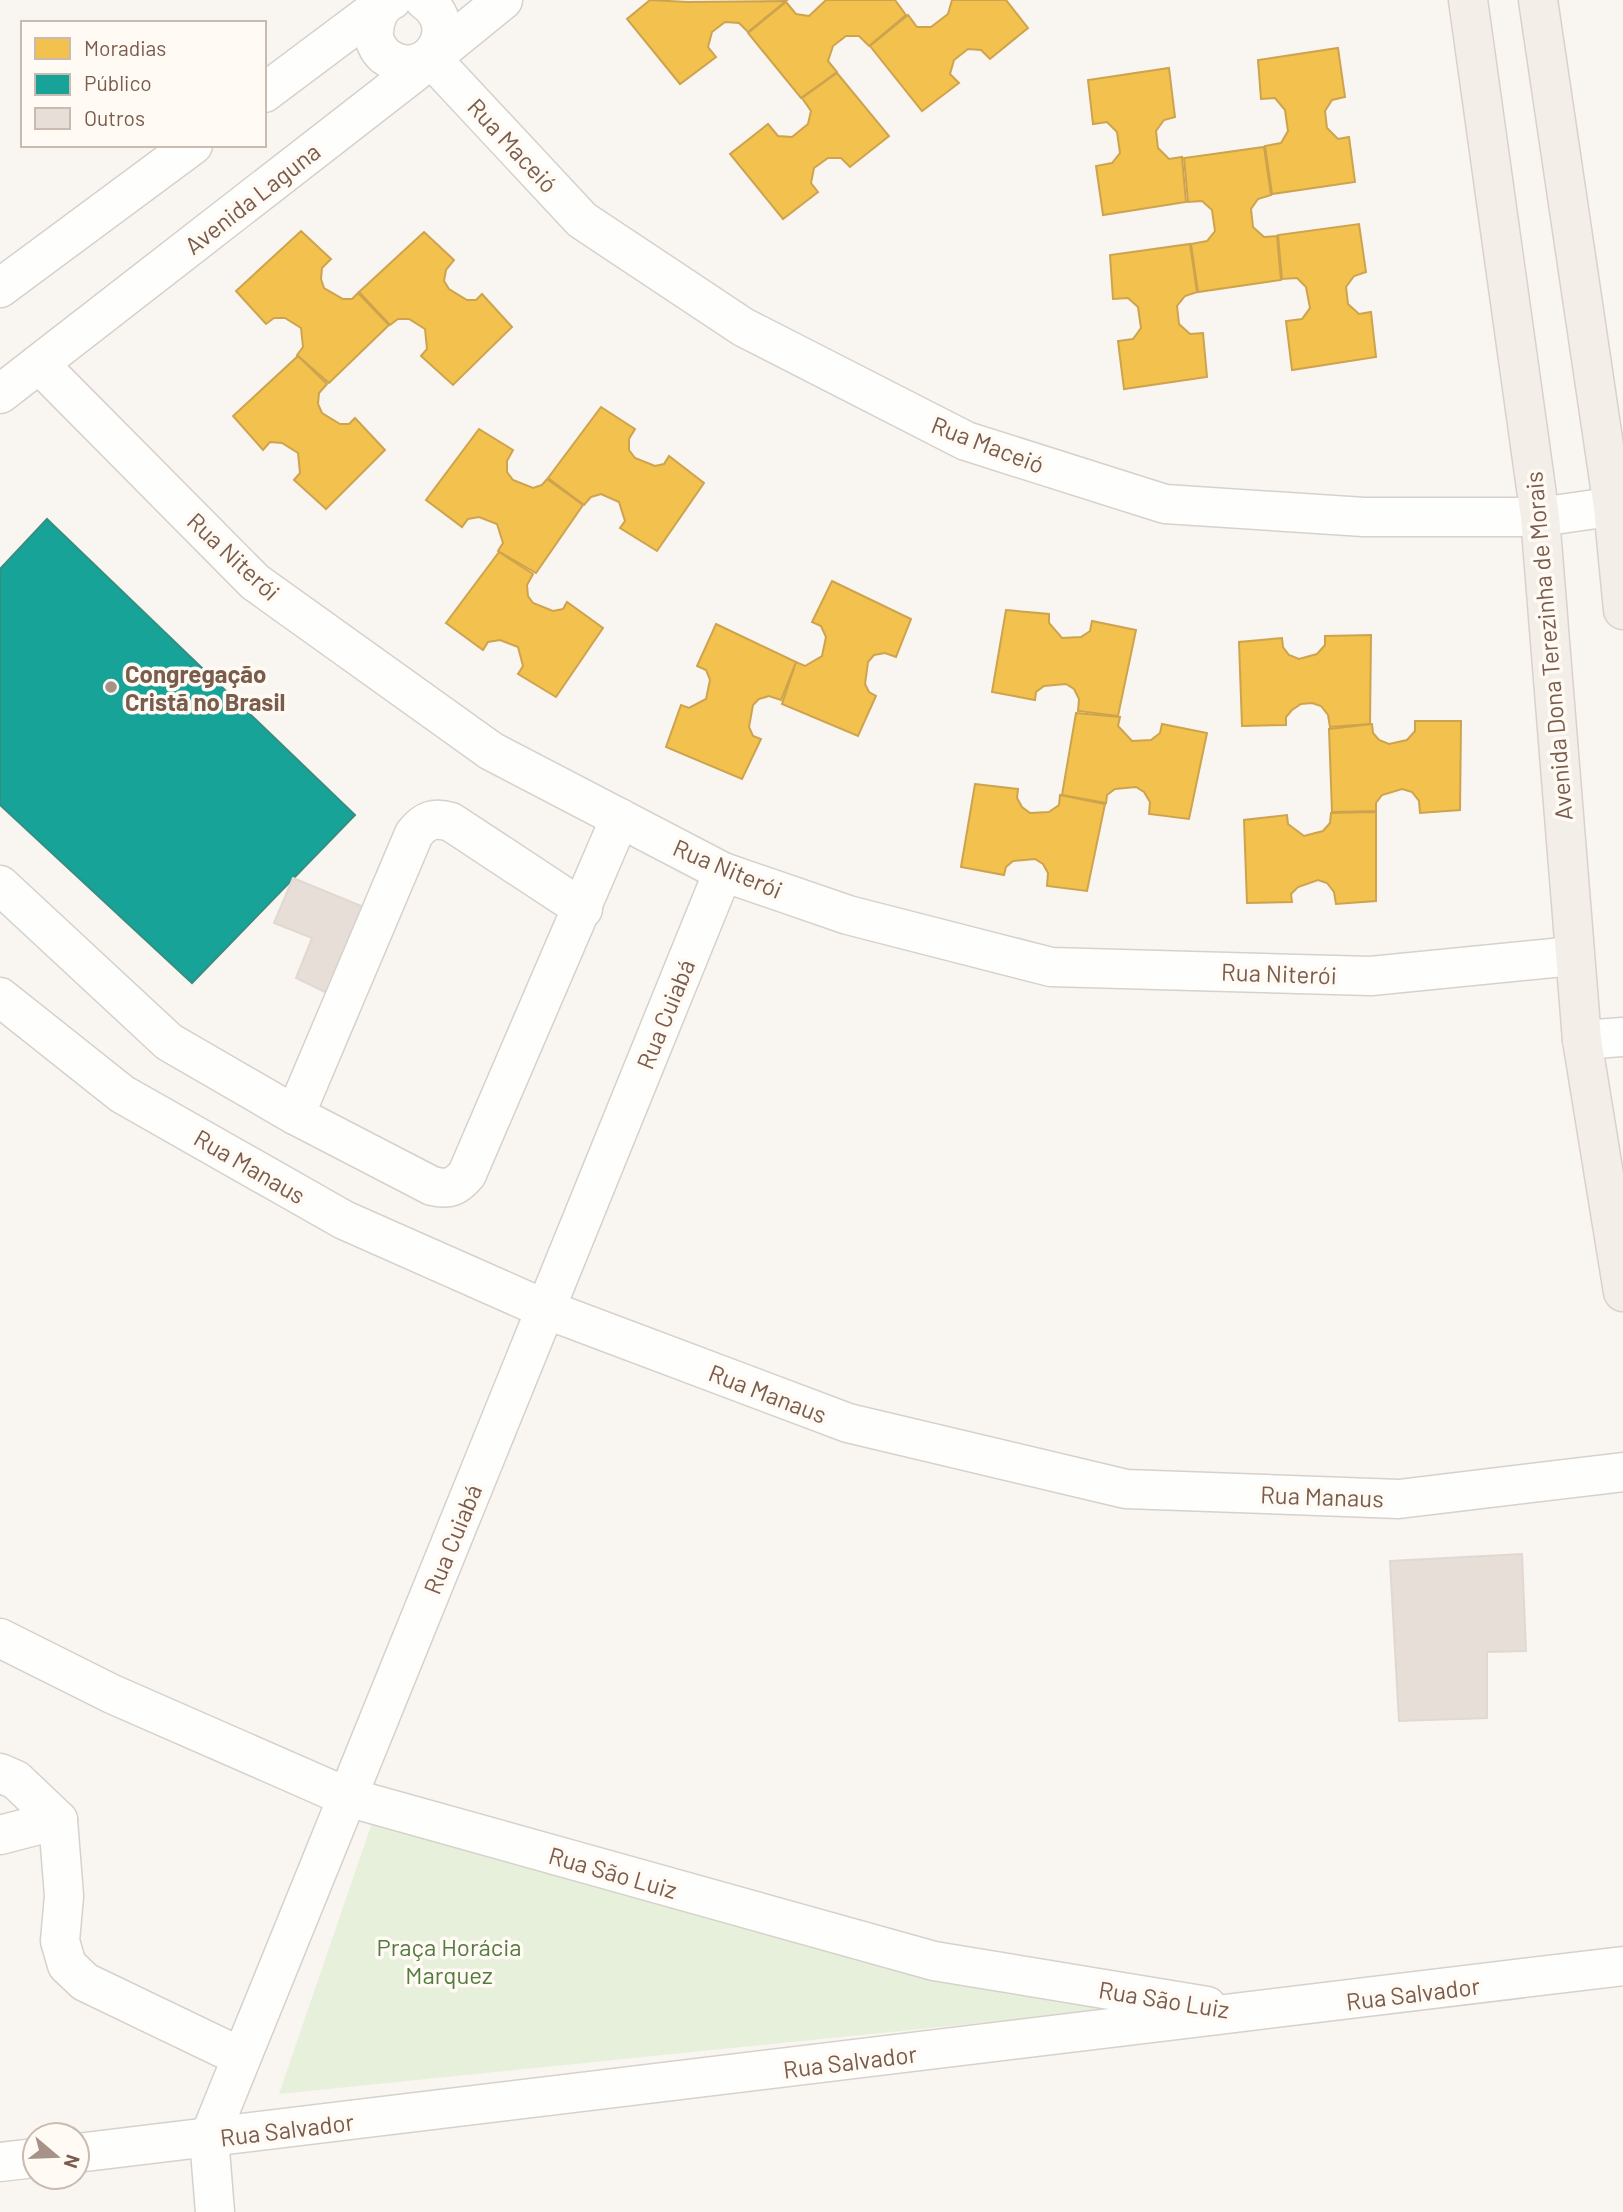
<svg xmlns="http://www.w3.org/2000/svg" width="1623" height="2212" viewBox="0 0 1623 2212" font-family="Barlow,sans-serif">
<style>
.green{fill:#e7f0db}
.homes{fill:#f2c14e;stroke:#cea34e;stroke-width:2}
.public{fill:#17a398;stroke:#358e82;stroke-width:2}
.building{fill:#e6ded7;stroke:#e2d8d2;stroke-width:2}
.lines{fill:none;stroke-linecap:round;stroke-linejoin:round}
.minor-casing{stroke:#d7d1cb;stroke-width:41}
.major-casing{stroke:#dad1cc;stroke-width:41}
.minor{stroke:#fefefd;stroke-width:38}
.major{stroke:#f3eee8;stroke-width:38}
.poi-dot{fill:#a69286;stroke:#fffaf3;stroke-width:2.5}
.labels{text-anchor:middle;dominant-baseline:central;stroke-width:7;stroke-linejoin:round;paint-order:stroke}
.street-label{font-size:24px;fill:#7a5c4d;stroke:#fffaf3}
.poi-label{font-size:24px;font-weight:bold;fill:#7a5c4d;stroke:#fffaf3;text-anchor:start}
.park-label{font-size:24px;fill:#537a41;stroke:#fffaf3}
</style>
<rect width="100%" height="100%" fill="#f9f5f0"/>
<path class="green" d="M374,1817L1147,2006L279,2094Z"/>
<g class="homes">
<path d="M650,0L688,2L786,1L748,32L739,23L725,22L712,32L708,47L716,57L680,84L627,19Z"/>
<path d="M826,0H895L906,15L869,46L859,36H846L833,46L828,61L837,72L801,98L748,33L786,2L796,14L809,16Z"/>
<path d="M952,0H1006L1028,28L990,59L981,50L968,49L954,60L950,74L959,83L922,111L870,46L908,15L917,27H931L948,14Z"/>
<path d="M1338,48L1345,97L1332,100L1325,111L1327,128L1338,139L1349,137L1355,182L1272,194L1265,146L1281,143L1288,131L1285,110L1275,98L1261,99L1258,60Z"/>
<path d="M1169,68L1175,117L1164,120L1156,131L1158,148L1169,159L1182,157L1186,202L1103,215L1096,166L1112,163L1120,153L1117,132L1107,122L1093,124L1088,80Z"/>
<path d="M837,73L889,136L850,167L841,158H828L814,168L811,183L818,192L783,219L730,154L768,124L778,136L792,137L808,124L811,111L802,98Z"/>
<path d="M1264,147L1271,195L1258,199L1251,209L1253,227L1264,237L1277,236L1281,280L1198,292L1191,244L1207,241L1215,231L1212,210L1202,201L1188,202L1184,158Z"/>
<path d="M1359,224L1366,272L1354,276L1346,287L1348,304L1359,314L1371,312L1376,357L1292,370L1286,321L1302,319L1310,308L1306,287L1297,278L1282,279L1278,235Z"/>
<path d="M301,231L331,259L322,268L321,279L324,288L343,299H352L358,293L389,325L329,383L297,355L303,347L301,328L285,318H274L266,324L236,291Z"/>
<path d="M424,232L454,260L446,270L444,281L449,289L467,300H476L482,294L512,327L453,385L421,356L427,349L425,329L409,319H398L390,325L359,292Z"/>
<path d="M1190,244L1197,292L1185,296L1177,306L1179,324L1190,334L1203,333L1207,377L1124,389L1118,341L1133,339L1141,328L1138,307L1128,298L1113,299L1110,255Z"/>
<path d="M298,356L327,384L319,393L318,404L322,413L340,424H349L355,418L385,450L326,509L294,480L300,473L298,453L282,443L270,442L263,450L233,416Z"/>
<path d="M601,407L635,429L629,439V450L635,458L655,466L664,464L669,456L704,483L657,551L620,528L625,521L619,502L601,494L591,497L584,505L548,478Z"/>
<path d="M479,429L513,450L507,461V472L513,480L533,488L542,485L547,479L583,505L536,573L498,551L503,543L497,524L479,517L468,519L462,527L426,500Z"/>
<path d="M499,552L533,574L527,585L528,596L533,603L553,611L563,609L567,602L603,628L556,697L518,674L523,666L518,647L500,640L488,642L483,650L446,623Z"/>
<path d="M832,581L911,619L896,657L885,653L874,655L868,662L865,684L869,692L876,696L858,736L782,704L796,662L805,666L822,656L826,637L821,626L812,622Z"/>
<path d="M1006,610L1049,614V623L1062,638L1081,637L1090,631L1092,621L1136,630L1118,716L1078,711L1079,699L1074,689L1066,684L1044,686L1036,692L1035,700L992,692Z"/>
<path d="M716,624L796,662L781,700L769,696L759,699L753,705L749,727L753,736L761,739L742,779L666,747L681,705L689,708L706,699L710,680L706,670L697,666Z"/>
<path d="M1371,635L1370,724L1330,727L1328,715L1321,706L1312,703L1301,704L1292,710L1286,717V725L1242,726L1239,642L1282,638L1283,647L1289,655L1299,659L1317,654L1325,645V636Z"/>
<path d="M1076,713L1120,717L1118,726L1132,741L1151,740L1160,733L1162,724L1207,733L1189,819L1149,814L1150,802L1144,792L1136,787L1115,789L1107,795L1106,803L1062,795Z"/>
<path d="M1415,721H1461L1460,810L1420,813L1419,801L1412,792L1402,789L1382,795L1376,803V811L1332,812L1329,729L1372,724L1373,733L1379,740L1389,744L1407,740L1415,731Z"/>
<path d="M975,784L1018,789L1017,798L1022,807L1030,813L1049,812L1059,805L1060,795L1105,804L1087,891L1047,886L1048,873L1043,864L1035,859L1013,861L1006,867L1004,875L961,867Z"/>
<path d="M1376,812V901L1336,904L1334,892L1327,883L1318,880L1298,887L1291,894L1292,902L1247,903L1244,820L1287,815L1288,824L1304,836L1323,831L1330,823L1331,813Z"/>
</g>
<path class="public" d="M47,519L355,815L192,983L0,805V569Z"/>
<g class="building">
<path d="M293,878L371,910L333,996L296,978L312,938L274,923Z"/>
<path d="M1522,1554L1526,1651L1487,1652V1718L1399,1721L1390,1561Z"/>
</g>
<g class="lines">
<g class="minor-casing">
<g id="minor">
<path d="M392,0C379,6 375,18 374,31C373,40 378,50 385,56C424,86 466,29 424,0"/>
<path d="M430,57L582,220L743,327L966,441L1165,504L1364,517H1540L1623,505"/>
<path d="M264,93L387,1"/>
<path d="M0,288L193,145"/>
<path d="M39,364L255,582L491,751L723,872L848,915L1051,967L1371,976L1573,956"/>
<path d="M0,394L412,74L503,0"/>
<path d="M0,885L169,1042L295,1115L432,1186C449,1190 456,1187 467,1174L620,818"/>
<path d="M0,997L122,1094L344,1220L545,1309L848,1423L1126,1489L1399,1499L1623,1472"/>
<path d="M1582,1040L1623,1037"/>
<path d="M295,1115L414,834C425,820 434,817 451,822L583,909"/>
<path d="M0,1638L112,1694L347,1797L934,1961L1207,2006"/>
<path d="M0,1773L16,1780L58,1820L64,1896L60,1941L67,1965L85,1982L241,2057"/>
<path d="M0,1835L58,1820"/>
<path d="M77,2153L1623,1966"/>
<path d="M0,2162L35,2158"/>
<path d="M215,2212L209,2138L723,872"/>
</g>
</g>
<g class="major-casing">
<g id="major">
<path d="M1468,0L1540,517L1582,1040L1623,1292"/>
<path d="M1538,0L1613,507L1623,610"/>
</g>
</g>
<use href="#minor" class="minor"/>
<use href="#major" class="major"/>
</g>
<circle class="poi-dot" cx="111" cy="687" r="7"/>
<g class="labels">
<g class="street-label">
<text transform="translate(513 145) rotate(47)">Rua Maceió</text>
<text transform="translate(252 198) rotate(-38)">Avenida Laguna</text>
<text transform="translate(988 444) rotate(21)">Rua Maceió</text>
<text transform="translate(234 556) rotate(43)">Rua Niterói</text>
<text transform="translate(1548 646) rotate(-95)">Avenida Dona Terezinha de Morais</text>
<text transform="translate(728 868) rotate(23)">Rua Niterói</text>
<text transform="translate(1279 973) rotate(2)">Rua Niterói</text>
<text transform="translate(665 1014) rotate(-68)">Rua Cuiabá</text>
<text transform="translate(250 1166) rotate(30)">Rua Manaus</text>
<text transform="translate(768 1393) rotate(21)">Rua Manaus</text>
<text transform="translate(1322 1496) rotate(2)">Rua Manaus</text>
<text transform="translate(452 1539) rotate(-68)">Rua Cuiabá</text>
<text transform="translate(613 1872) rotate(16)">Rua São Luiz</text>
<text transform="translate(1413 1993) rotate(-7)">Rua Salvador</text>
<text transform="translate(1164 1999) rotate(9)">Rua São Luiz</text>
<text transform="translate(850 2061) rotate(-7)">Rua Salvador</text>
<text transform="translate(287 2129) rotate(-7)">Rua Salvador</text>
</g>
<g class="poi-label">
<text x="125" y="673">Congregação<tspan x="125" dy="28">Cristã no Brasil</tspan></text>
</g>
<g class="park-label">
<text x="449" y="1946">Praça Horácia<tspan x="449" dy="28">Marquez</tspan></text>
</g>
</g>
<rect x="21" y="21" width="245" height="126" fill="#fffaf3" stroke="#cabbb1" stroke-width="2"/>
<rect x="35" y="38" width="35" height="21" fill="#f2c14e" stroke="#cabbb1" stroke-width="2"/>
<text x="84" y="56" font-size="21" fill="#7a5c4d">Moradias</text>
<rect x="35" y="74" width="35" height="21" fill="#17a398" stroke="#cabbb1" stroke-width="2"/>
<text x="84" y="91" font-size="21" fill="#7a5c4d">Público</text>
<rect x="35" y="108" width="35" height="21" fill="#e6ded7" stroke="#cabbb1" stroke-width="2"/>
<text x="84" y="126" font-size="21" fill="#7a5c4d">Outros</text>
<g transform="translate(56 2156) rotate(109)"><circle r="33" fill="#fffaf3" stroke="#cabbb1" stroke-width="2"/>
<path d="M0-5L12 26L0 18L-12 26Z" fill="#a69286"/>
<text y="-10" font-size="19" font-weight="bold" text-anchor="middle" fill="#7a5c4d">N</text>
</g>
</svg>
